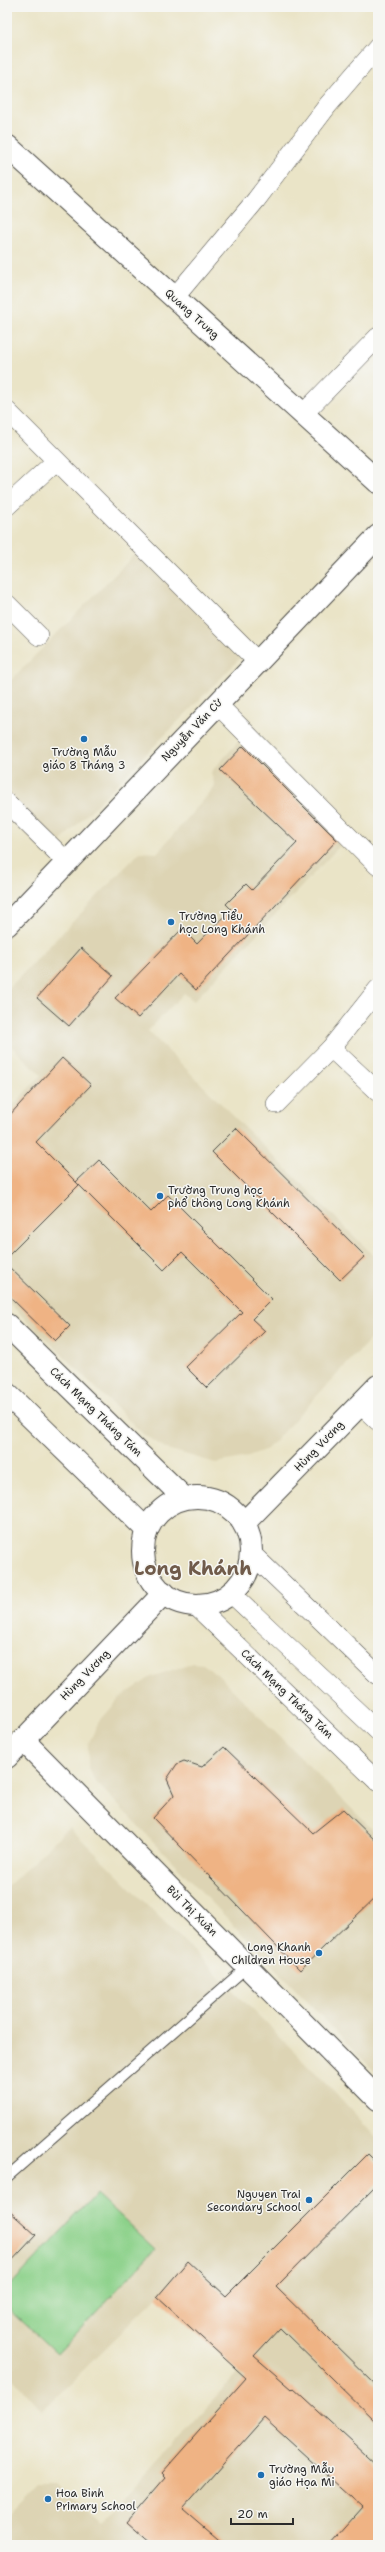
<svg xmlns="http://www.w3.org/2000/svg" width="385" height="2552" viewBox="0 0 385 2552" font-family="'Shantell Sans',sans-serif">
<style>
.built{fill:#ddd4b4}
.green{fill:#8cd18a;stroke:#5c7e5a}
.building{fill:#efb384}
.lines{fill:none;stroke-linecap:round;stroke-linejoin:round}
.service-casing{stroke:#484742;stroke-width:12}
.minor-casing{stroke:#484742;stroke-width:20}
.tertiary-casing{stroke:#484742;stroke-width:24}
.primary-casing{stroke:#484742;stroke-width:24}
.service{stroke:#fff;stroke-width:10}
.minor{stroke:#fff;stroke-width:19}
.tertiary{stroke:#fff;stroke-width:22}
.primary{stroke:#fff;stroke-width:22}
.poi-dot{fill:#1f6fb2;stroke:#f6f6f2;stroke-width:1.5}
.labels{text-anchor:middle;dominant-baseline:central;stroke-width:3;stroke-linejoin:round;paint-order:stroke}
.street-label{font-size:11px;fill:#2b2b2b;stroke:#f6f6f2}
.poi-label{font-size:11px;fill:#2b2b2b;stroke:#f6f6f2;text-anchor:start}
.town-label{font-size:19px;font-weight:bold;fill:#705b4a;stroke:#f6f6f2}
</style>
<rect width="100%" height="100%" fill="#f6f6f2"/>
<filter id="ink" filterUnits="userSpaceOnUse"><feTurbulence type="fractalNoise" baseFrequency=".025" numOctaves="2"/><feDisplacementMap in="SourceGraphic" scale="8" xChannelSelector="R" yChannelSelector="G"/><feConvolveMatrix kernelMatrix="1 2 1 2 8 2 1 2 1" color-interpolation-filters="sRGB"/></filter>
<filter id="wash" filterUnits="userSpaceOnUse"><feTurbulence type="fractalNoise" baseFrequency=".012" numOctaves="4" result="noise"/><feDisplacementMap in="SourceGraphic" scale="16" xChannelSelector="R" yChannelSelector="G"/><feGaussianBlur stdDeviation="0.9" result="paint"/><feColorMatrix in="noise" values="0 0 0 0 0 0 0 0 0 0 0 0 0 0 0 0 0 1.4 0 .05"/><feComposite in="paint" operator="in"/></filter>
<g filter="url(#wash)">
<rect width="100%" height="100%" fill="#eae4c7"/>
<g class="built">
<path d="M146,543L252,646L58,844L7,795V684Z"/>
<path d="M241,739L348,837L194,1001L184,993L148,1031L378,1260V1331L267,1449L243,1458L216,1463L167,1449L144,1435L7,1301V1112L41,1075L7,1042V990L140,852L157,853L215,787L211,772Z"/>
<path d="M193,1663L203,1664L218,1675L378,1835V2072L374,2071L94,1780L88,1765V1745L98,1723L120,1698L151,1677Z"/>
<path d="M69,1827L333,2090L378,2139V2545H7V2514L37,2483H56L101,2523L271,2337L188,2261L157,2297L42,2411L7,2371V1887Z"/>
</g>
<path class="green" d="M96,2194L155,2249L57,2354L7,2307V2289Z"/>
<g id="blocks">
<g class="building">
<path d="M243,746L337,840L196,990L179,974L138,1018L115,998L182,929L197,944L231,909L226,904L246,884L252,890L297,843L220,770Z"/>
<path d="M81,948L113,976L69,1026L37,998Z"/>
<path d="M62,1058L91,1085L36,1142L79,1185L7,1257V1118Z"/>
<path d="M236,1128L365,1256L340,1280L212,1152Z"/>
<path d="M99,1160L151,1212L168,1195L272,1299L252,1319L265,1331L207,1388L186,1367L242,1312L182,1252L164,1270L76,1182Z"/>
<path d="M7,1265L70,1326L55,1341L7,1294Z"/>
<path d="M224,1747L313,1833L343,1809L378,1843V1895L300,1970L153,1818L174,1795L167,1779L177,1764L184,1761L202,1767Z"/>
<path d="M368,2154L378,2164V2184L276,2287L378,2387V2424L280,2328L254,2356L292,2389L293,2388L378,2466V2545H330L363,2508L264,2418L183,2509L225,2545H153L127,2522L165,2478L161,2474L246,2378L157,2297L188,2261L226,2296Z"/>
<path d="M7,2209L36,2235L7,2266Z"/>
</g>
</g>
</g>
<g filter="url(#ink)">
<use href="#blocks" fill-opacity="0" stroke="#484742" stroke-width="1"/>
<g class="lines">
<g class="service-casing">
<path id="service" d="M7,2177L247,1967"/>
</g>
<g class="minor-casing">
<g id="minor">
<path d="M174,298L256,200L328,105L378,47"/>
<path d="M7,411L258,662"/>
<path d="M303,414L378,337"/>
<path d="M7,506L56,461"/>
<path d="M7,604L39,636"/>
<path d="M217,704L378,866"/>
<path d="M7,803L67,862"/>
<path d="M331,1048L378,1092"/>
<path d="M276,1104L331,1048L378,989"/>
<path d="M360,1404L378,1421"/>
<path d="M252,1554L378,1675"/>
<path d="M231,1593L378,1731"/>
<path d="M195,1605L378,1782"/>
</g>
</g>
<g class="tertiary-casing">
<g id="tertiary">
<path d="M7,146L378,482"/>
<path d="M7,925L378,536"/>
<path d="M7,1325L184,1498"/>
<path d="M7,1394L147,1530"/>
<path d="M23,1740L378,2099"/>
</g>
</g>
<g class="primary-casing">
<g id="primary">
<circle cx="197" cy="1551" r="54"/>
<path d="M244,1523L378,1386"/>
<path d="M7,1757L164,1593"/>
</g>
</g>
<use href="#service" class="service"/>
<use href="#minor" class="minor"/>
<use href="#tertiary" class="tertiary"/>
<use href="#primary" class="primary"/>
</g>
</g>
<g class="poi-dot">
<circle cx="84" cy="739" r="4"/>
<circle cx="171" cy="922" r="4"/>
<circle cx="160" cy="1196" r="4"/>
<circle cx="319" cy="1953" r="4"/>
<circle cx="309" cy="2200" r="4"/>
<circle cx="261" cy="2475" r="4"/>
<circle cx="48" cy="2499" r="4"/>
</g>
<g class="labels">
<g class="street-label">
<text transform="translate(192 314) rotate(42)">Quang Trung</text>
<text transform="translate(192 730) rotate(-46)">Nguyễn Văn Cừ</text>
<text transform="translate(96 1412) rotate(44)">Cách Mạng Tháng Tám</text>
<text transform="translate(319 1446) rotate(-46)">Hùng Vương</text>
<text transform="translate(85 1675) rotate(-46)">Hùng Vương</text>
<text transform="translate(287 1694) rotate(44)">Cách Mạng Tháng Tám</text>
<text transform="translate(192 1911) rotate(45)">Bùi Thị Xuân</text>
</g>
<g class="poi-label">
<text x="84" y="752" text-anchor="middle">Trường Mẫu<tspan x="84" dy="13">giáo 8 Tháng 3</tspan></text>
<text x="179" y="916">Trường Tiểu<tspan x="179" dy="13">học Long Khánh</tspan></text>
<text x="168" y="1190">Trường Trung học<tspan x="168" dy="13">phổ thông Long Khánh</tspan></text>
<text x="311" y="1947" text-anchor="end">Long Khanh<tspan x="311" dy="13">Children House</tspan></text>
<text x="301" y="2194" text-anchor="end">Nguyen Trai<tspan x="301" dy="13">Secondary School</tspan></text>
<text x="269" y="2469">Trường Mẫu<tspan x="269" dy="13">giáo Họa Mi</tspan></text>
<text x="56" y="2493">Hoa Binh<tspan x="56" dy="13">Primary School</tspan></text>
</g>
<g class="town-label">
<text x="193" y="1568">Long Khánh</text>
</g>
</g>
<rect width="385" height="2552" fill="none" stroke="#f6f6f2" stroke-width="24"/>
<path d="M231 2518v6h62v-6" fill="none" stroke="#2b2b2b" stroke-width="2"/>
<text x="237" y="2518" font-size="12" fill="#2b2b2b" stroke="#f6f6f2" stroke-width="3" paint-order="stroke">20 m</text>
</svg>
